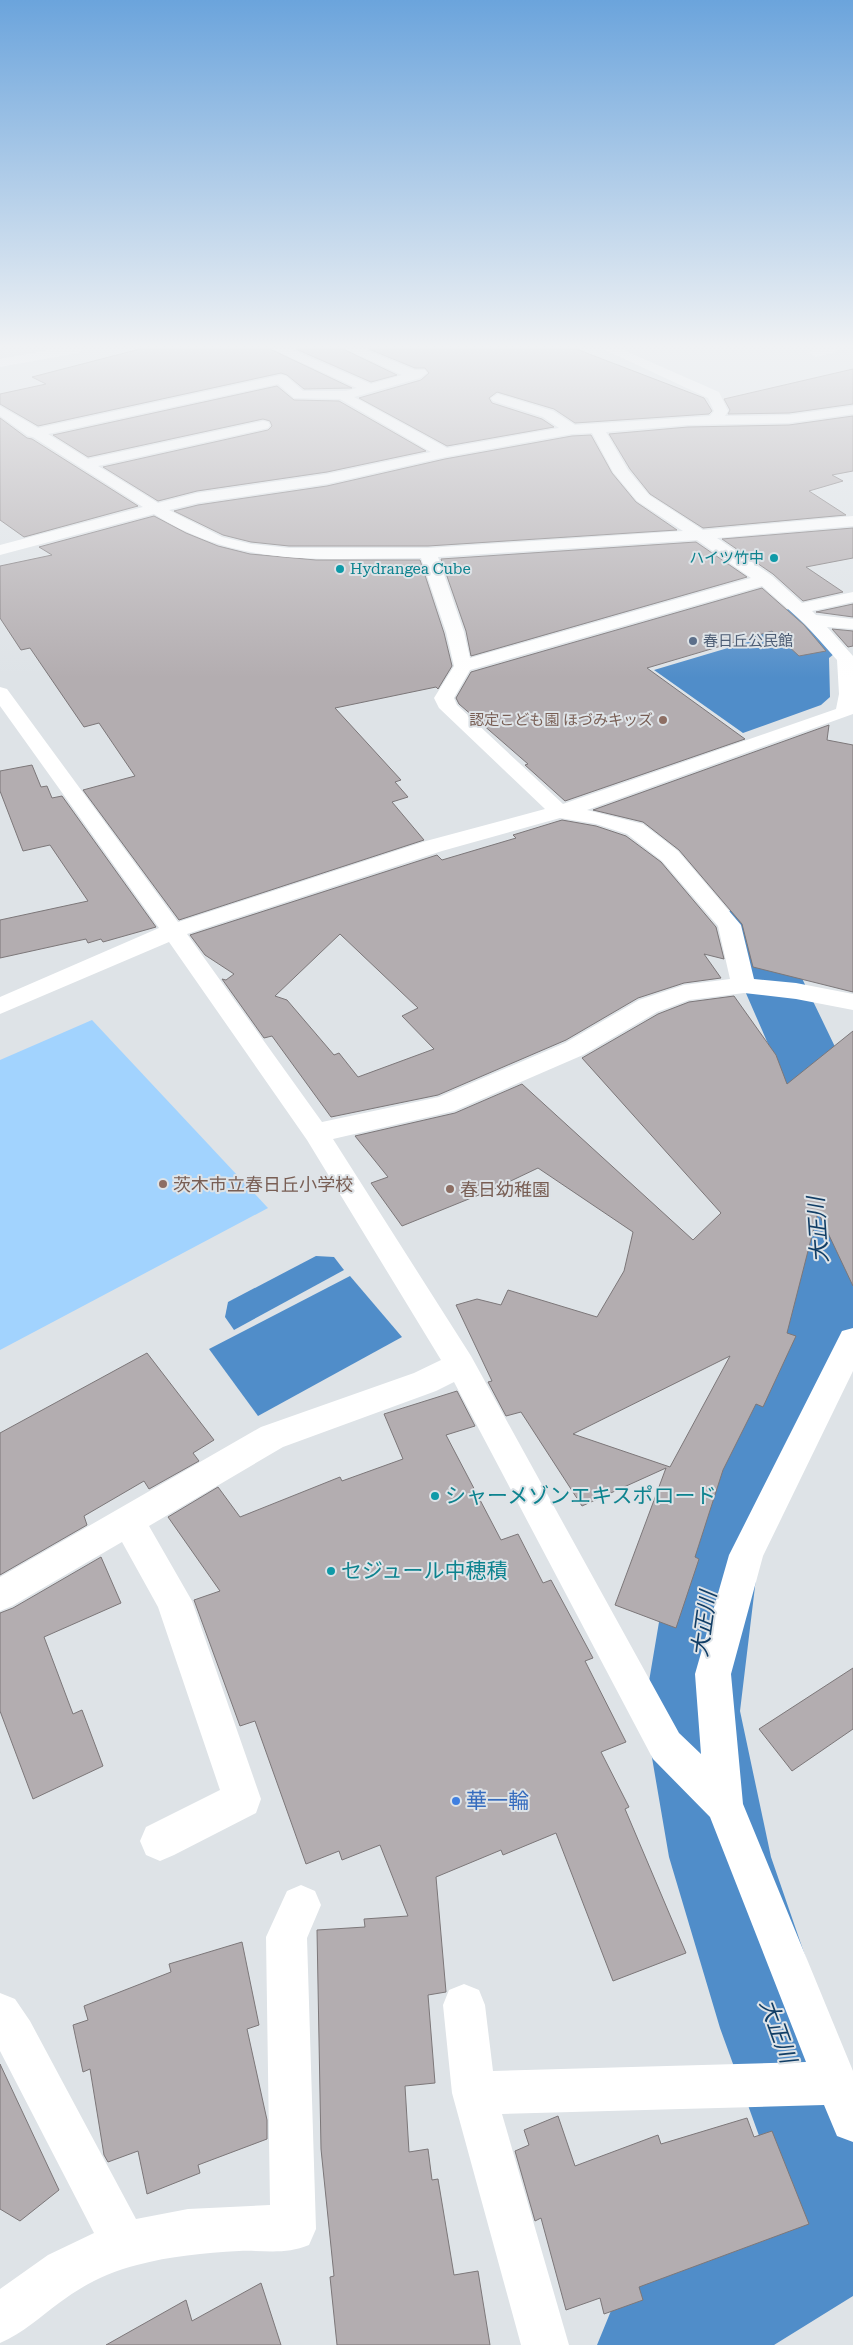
<svg xmlns="http://www.w3.org/2000/svg" width="853" height="2345" viewBox="0 0 853 2345" font-family="'Roboto Serif','Noto Sans JP',serif">
<style>
.green{fill:#a2d3fe}
.water{fill:#508dc9}
.lines{fill:none;stroke-linecap:round;stroke-linejoin:round}
.river{fill:#508dc9;fill-rule:evenodd}
.building{fill:#b3adb0;stroke:#7c7779;fill-rule:evenodd}
.minor{fill:#fff;fill-rule:evenodd}
.primary{fill:#fff;fill-rule:evenodd}
.culture-dot{fill:#0f9aa8;stroke:#dee3e7;stroke-width:2}
.service-dot{fill:#5c6f8a;stroke:#dee3e7;stroke-width:2}
.education-dot{fill:#8d6e63;stroke:#dee3e7;stroke-width:2}
.shop-dot{fill:#3f7fe0;stroke:#dee3e7;stroke-width:2}
.labels{text-anchor:middle;dominant-baseline:central;stroke-width:4;stroke-linejoin:round;paint-order:stroke}
.far-culture-label{font-size:15px;fill:#0d838f;stroke:#dee3e7;text-anchor:end}
.far-service-label{font-size:15px;fill:#4e5e75;stroke:#dee3e7;text-anchor:start}
.far-education-label{font-size:15px;fill:#785e54;stroke:#dee3e7;text-anchor:end}
.education-label{font-size:18px;fill:#785e54;stroke:#dee3e7;text-anchor:start}
.near-culture-label{font-size:21px;fill:#0d838f;stroke:#dee3e7;text-anchor:start}
.near-shop-label{font-size:21px;fill:#366cbe;stroke:#dee3e7;text-anchor:start}
.near-water-label{font-size:22px;font-style:italic;fill:#113e66;stroke:#dee3e7}
</style>
<rect width="100%" height="100%" fill="#dee3e7"/>
<path class="green" d="M92,1020L268,1208L0,1350V1060Z"/>
<g class="water">
<path d="M789,609L834,654L829,658L830,697L821,705L743,733L654,670L758,639L735,624Z"/>
<path d="M316,1256L334,1257L344,1270L234,1330L225,1317L228,1302Z"/>
<path d="M350,1276L402,1337L258,1416L209,1349Z"/>
</g>
<g class="lines">
<path class="river" d="M853,847V886L791,909L789,912L797,968L838,1053L853,1210V1347L816,1420L760,1545L740,1711L771,1857L830,2028L853,2084V2296L774,2345H597L615,2301L783,2202L720,2028L669,1857L644,1711L672,1545L747,1393L779,1336L785,1298L772,1053L735,968L729,912L748,885L824,858L833,852Z"/>
</g>
<g class="building">
<path d="M140,349H270L352,388L304,389L287,375L281,373L38,426L0,404V394L46,384L32,377Z"/>
<path d="M296,349H343L397,375L371,382Z"/>
<path d="M369,349H576L704,398L712,411L709,414L575,423L554,409L497,392L489,398L492,403L542,419L554,427L447,446L359,398L421,380L429,373L425,368H415Z"/>
<path d="M853,369V404L789,413L728,414L730,410L724,399Z"/>
<path d="M277,386L294,400L339,401L426,451L327,472L197,491L158,501L103,467L268,430L272,426L270,421L263,419L88,457L53,435Z"/>
<path d="M853,416V471L832,475L843,481L809,491L846,515L703,528L650,494L630,469L609,434L688,427L789,425Z"/>
<path d="M0,418L27,438L32,439L138,506L24,537L0,520Z"/>
<path d="M591,435L612,473L636,502L677,530L428,546H289L251,542L223,535L174,511L198,505L327,486L445,459L572,436Z"/>
<path d="M154,516L186,533L218,546L250,554L316,560H420L444,633L452,666L438,689L436,687L335,708L401,780L395,782L408,797L392,802L424,840L179,920L83,790L135,776L99,723L84,727L30,648L21,650L0,618V566L52,555L39,547Z"/>
<path d="M853,528V558L806,567L843,592L803,601L773,574L722,539Z"/>
<path d="M696,542L747,577L471,656L466,631L441,559Z"/>
<path d="M762,588L804,625L826,651L799,656L772,631L647,668L745,739L565,801L525,765L528,764L459,704L456,698L471,672Z"/>
<path d="M853,604V617L816,612Z"/>
<path d="M832,629L853,631V646L848,647Z"/>
<path d="M829,725L827,740L853,745V992L753,967L742,924L679,850L643,822L593,810Z"/>
<path d="M32,765L41,787L47,786L52,798L62,796L156,927L103,942L101,939L88,943L86,939L0,958V920L88,901L50,845L23,851L0,791V771Z"/>
<path d="M562,820L596,826L626,836L661,862L716,927L724,959L704,954L721,978L684,983L638,998L566,1040L438,1095L331,1117L272,1036L264,1038L222,979L226,980L234,974L205,955L190,935L437,855L442,860L516,838L513,835ZM340,934L418,1008L402,1016L434,1049L358,1077L339,1053L334,1055L287,1000L275,996Z"/>
<path d="M734,996L776,1055L787,1084L853,1031V1286L818,1212L787,1333L796,1336L763,1407L756,1404L723,1470L695,1557L699,1559L676,1628L615,1605L666,1468L582,1506L521,1412L506,1416L488,1382L492,1381L456,1305L477,1299L501,1305L508,1290L597,1317L624,1271L633,1232L538,1168L496,1188L402,1226L371,1183L388,1177L355,1136L455,1113L522,1084L693,1240L721,1213L582,1058L658,1014L689,1002ZM730,1356L670,1467L573,1434Z"/>
<path d="M147,1353L214,1440L193,1453L199,1461L149,1489L144,1481L84,1516L87,1525L0,1575V1433Z"/>
<path d="M457,1391L475,1426L446,1435L501,1540L518,1534L543,1583L551,1580L593,1658L585,1661L626,1742L601,1752L629,1807L625,1809L686,1953L613,1981L556,1833L503,1855L501,1850L436,1877L446,1992L428,1995L435,2083L405,2086L409,2152L428,2149L432,2180L438,2179L454,2275L478,2271L490,2345H337L330,2277L334,2276L321,2149L317,1930L365,1927L364,1919L408,1916L380,1845L342,1860L339,1851L306,1864L255,1721L240,1726L194,1600L220,1591L168,1517L218,1487L240,1517L340,1477L342,1481L403,1459L384,1414Z"/>
<path d="M101,1557L121,1603L44,1637L73,1714L82,1710L103,1766L33,1799L0,1711V1613L13,1608Z"/>
<path d="M853,1668V1729L792,1771L759,1729Z"/>
<path d="M242,1942L259,2025L247,2029L267,2120V2139L198,2165L200,2173L147,2194L138,2151L108,2162L104,2155L90,2069L83,2072L73,2025L88,2020L84,2006L171,1972L169,1964Z"/>
<path d="M0,2064L59,2190L20,2221L0,2209Z"/>
<path d="M558,2116L575,2166L658,2135L661,2144L747,2118L754,2137L772,2131L809,2224L639,2287L643,2300L604,2314L600,2298L566,2310L541,2218L535,2221L515,2151L529,2145L524,2130Z"/>
<path d="M261,2283L281,2345H106L186,2300L192,2321Z"/>
</g>
<g class="lines">
<g class="minor">
<path d="M272,349H290L371,384L402,375L345,349H363L415,370H425L427,373L420,378L354,397L447,448L559,428L543,417L493,401L491,398L498,394L553,411L575,425L710,416L714,411L708,398L603,349H621L719,392L728,411L725,416L789,415L853,406V414L789,423L688,425L606,432L628,470L649,495L703,530L853,516V526L717,538L772,576L802,603L853,592V602L812,611L816,615L853,619V629L827,627L853,656V714L587,810L643,824L678,851L741,925L754,979L796,983L853,994V1010L796,999L744,993L689,1000L657,1012L583,1055L454,1111L333,1139L471,1356L679,1733L701,1754L695,1674L729,1555L842,1331L853,1328V1371L763,1556L731,1674L743,1804L853,2071V2142L837,2136L824,2105L502,2114L569,2345H521L452,2093L443,2005L449,1990L464,1984L479,1990L485,2005L493,2071L806,2062L710,1817L653,1759L454,1382L436,1391L283,1447L149,1526L192,1601L261,1799L256,1813L174,1855L160,1861L146,1855L140,1841L146,1827L220,1790L158,1607L122,1542L12,1606L0,1611V1577L261,1427L414,1373L441,1360L307,1140L169,942L0,1014V997L159,928L0,706V687L7,689L178,922L426,841L545,809L439,708L434,698L454,666L446,632L421,558C324,558 240,569 154,514L0,555V545L143,507L33,437L28,436L0,416V406L38,428L281,375L286,376L303,391H346L357,388ZM278,384L294,398L340,399L431,452L327,474L197,493L158,503L98,466L268,428L270,425L268,422L263,421L88,459L48,434ZM592,433L613,472L637,501L683,531L428,548H289L251,544L222,537L169,510L198,503L327,484L445,457L572,434ZM697,540L751,578L470,658L464,632L438,557ZM762,586L805,624L837,660L839,694L836,709L563,804L457,705L454,698L470,670ZM560,818L596,824L627,834L662,861L718,926L730,979L684,985L639,1000L565,1043L439,1097L322,1122L187,934L442,851Z"/>
<path d="M837,349L836,352L816,357L809,353L814,349Z"/>
<path d="M301,1885L315,1891L321,1905L307,1938L316,2229L309,2245C285,2255 265,2250 239,2251C204,2253 170,2256 137,2265C108,2272 83,2285 59,2303C40,2317 23,2333 0,2343V2289L48,2255L94,2233L0,2051V1993L15,1999L30,2021L136,2219L188,2209L270,2205L266,1937L287,1891Z"/>
</g>
<path class="primary" d="M54,349H84L78,353L0,367V359Z"/>
</g>
<linearGradient id="sky" x2="0" y2="1"><stop stop-color="#6ba4dc"/><stop offset="0.51" stop-color="#f0f2f4"/><stop offset="1" stop-color="#f0f2f4" stop-opacity="0"/></linearGradient>
<rect width="853" height="678" fill="url(#sky)"/>
<g class="culture-dot">
<circle cx="774" cy="558" r="5"/>
<circle cx="340" cy="569" r="5"/>
<circle cx="435" cy="1496" r="5"/>
<circle cx="331" cy="1571" r="5"/>
</g>
<circle class="service-dot" cx="693" cy="641" r="5"/>
<g class="education-dot">
<circle cx="663" cy="720" r="5"/>
<circle cx="163" cy="1184" r="5"/>
<circle cx="450" cy="1189" r="5"/>
</g>
<circle class="shop-dot" cx="456" cy="1801" r="5"/>
<g class="labels">
<g class="far-culture-label">
<text x="764" y="558">ハイツ竹中</text>
<text x="350" y="569" text-anchor="start">Hydrangea Cube</text>
</g>
<g class="far-service-label">
<text x="703" y="641">春日丘公民館</text>
</g>
<g class="far-education-label">
<text x="653" y="720">認定こども園 ほづみキッズ</text>
</g>
<g class="education-label">
<text x="173" y="1184">茨木市立春日丘小学校</text>
<text x="460" y="1189">春日幼稚園</text>
</g>
<g class="near-culture-label">
<text x="445" y="1496">シャーメゾンエキスポロード</text>
<text x="341" y="1571">セジュール中穂積</text>
</g>
<g class="near-shop-label">
<text x="466" y="1801">華一輪</text>
</g>
<g class="near-water-label">
<text transform="translate(818 1230) rotate(-94)">大正川</text>
<text transform="translate(704 1624) rotate(-82)">大正川</text>
<text transform="translate(778 2031) rotate(70)">大正川</text>
</g>
</g>
</svg>
